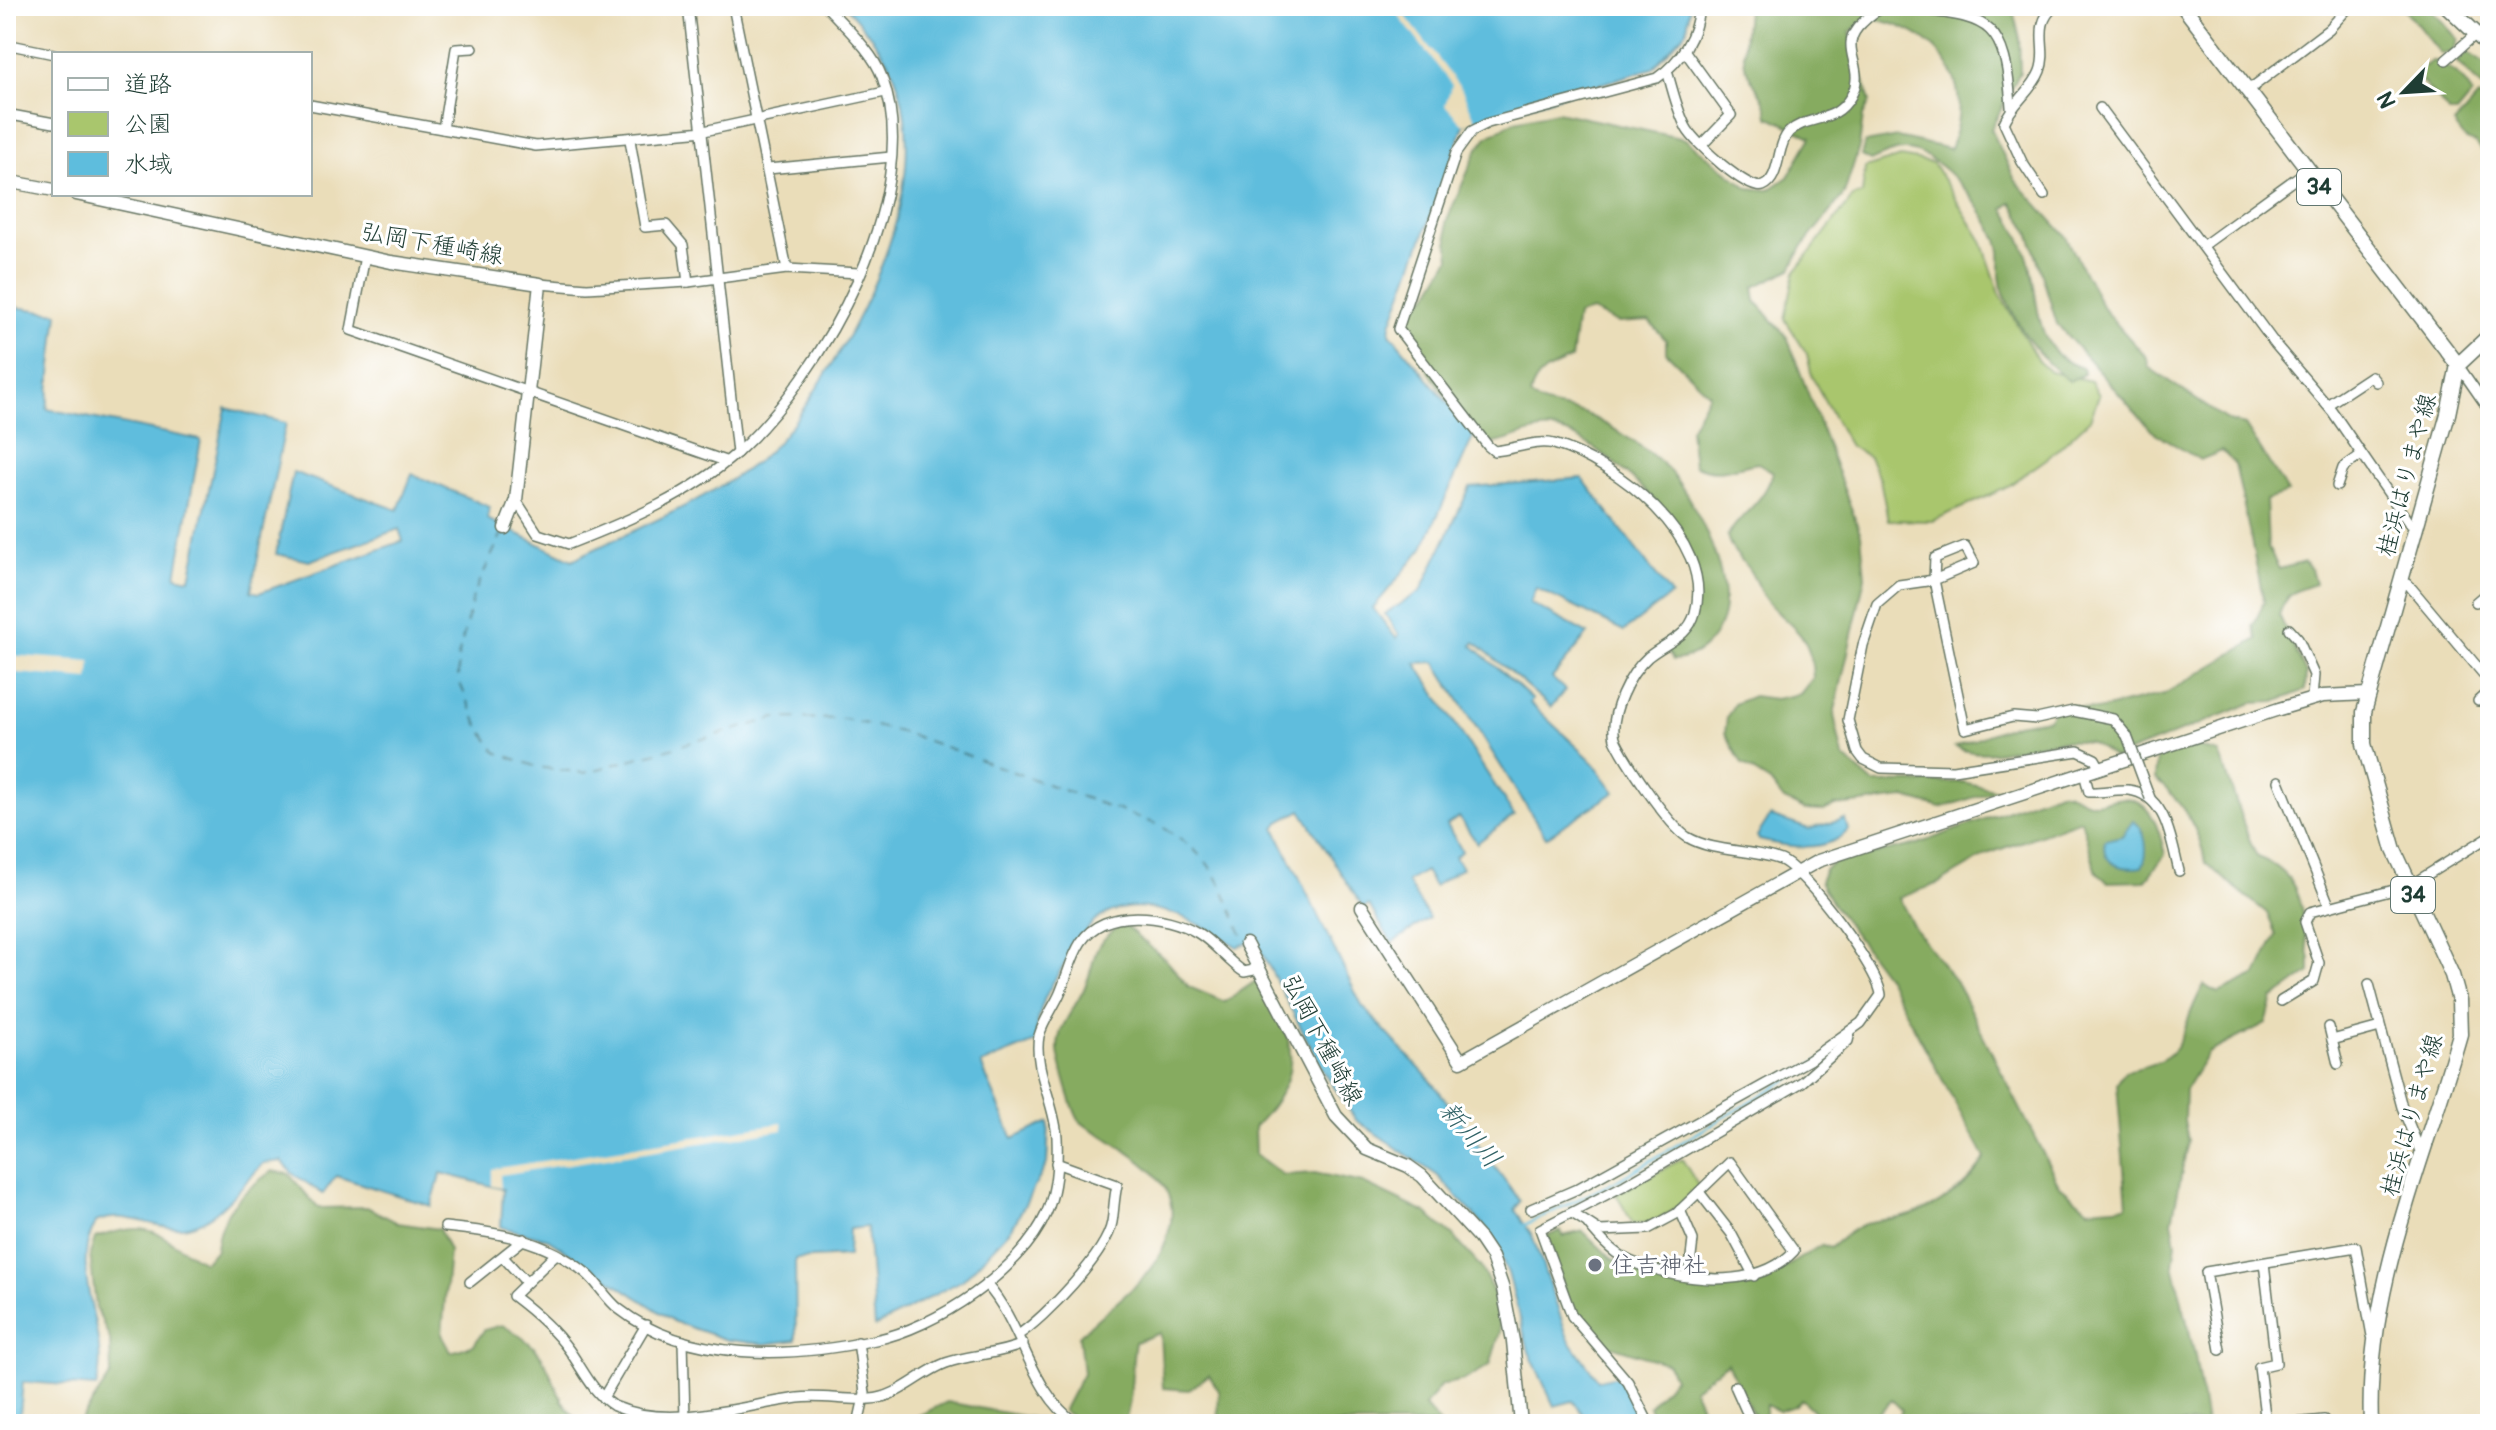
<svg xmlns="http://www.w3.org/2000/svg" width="2496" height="1430" viewBox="0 0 2496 1430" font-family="Pangolin,'Klee One',sans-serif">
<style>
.green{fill:#a9c66d;stroke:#648250;stroke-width:2}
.forest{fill:#86ab60;stroke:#52744a;stroke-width:2}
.water{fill:#5ebddd;stroke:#3e7d88;stroke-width:2}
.pier{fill:#eaddb9}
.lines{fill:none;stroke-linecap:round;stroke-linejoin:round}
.stream{stroke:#5ebddd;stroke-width:3}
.ferry{stroke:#326367;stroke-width:2;stroke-dasharray:10 8;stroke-linecap:butt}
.street-casing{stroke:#667563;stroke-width:12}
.secondary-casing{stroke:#667563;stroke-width:15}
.primary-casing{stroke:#667563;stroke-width:17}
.street{stroke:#fff;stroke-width:9}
.secondary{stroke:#fff;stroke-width:12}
.primary{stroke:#fff;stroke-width:14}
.street-bridge-casing{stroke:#667563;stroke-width:12;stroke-linecap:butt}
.street-bridge{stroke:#fff;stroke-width:9}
.worship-dot{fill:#6b7280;stroke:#fff;stroke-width:3}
.labels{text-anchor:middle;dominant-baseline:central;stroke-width:6;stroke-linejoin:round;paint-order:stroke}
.shield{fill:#fff;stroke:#627771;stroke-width:2}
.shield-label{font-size:22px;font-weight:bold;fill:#1f3d34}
.street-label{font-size:24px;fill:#1f3d34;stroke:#fff}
.worship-label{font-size:24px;fill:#5b616d;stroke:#fff;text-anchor:start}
.water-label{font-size:26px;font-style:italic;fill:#326367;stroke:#fff}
</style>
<rect width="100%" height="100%" fill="#fff"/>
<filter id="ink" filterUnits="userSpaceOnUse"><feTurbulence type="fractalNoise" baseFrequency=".0125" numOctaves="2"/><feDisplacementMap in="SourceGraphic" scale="16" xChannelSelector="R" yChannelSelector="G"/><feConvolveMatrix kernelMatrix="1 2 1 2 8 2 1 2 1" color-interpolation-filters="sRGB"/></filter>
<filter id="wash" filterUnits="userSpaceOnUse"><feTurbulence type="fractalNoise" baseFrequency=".006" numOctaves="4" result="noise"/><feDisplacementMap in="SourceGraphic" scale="32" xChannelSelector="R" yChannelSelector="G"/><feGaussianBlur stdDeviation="1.8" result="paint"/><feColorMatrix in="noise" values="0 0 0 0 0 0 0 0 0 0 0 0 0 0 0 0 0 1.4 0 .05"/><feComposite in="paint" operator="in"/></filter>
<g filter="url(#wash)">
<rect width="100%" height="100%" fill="#eaddb9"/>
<g class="green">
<path d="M1900,157L1933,163L1982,241L2000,294L2038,361L2050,372L2091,381L2099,395L2090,419L2049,457L2004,489L1932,521L1888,520L1880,479L1869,457L1850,446L1841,431L1812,377L1807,354L1785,319L1795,272L1853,197L1862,194L1865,168Z"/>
<path d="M1682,1159L1699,1187C1680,1205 1661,1226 1633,1224L1616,1194Z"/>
</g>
<g class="forest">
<path d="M1747,6H2012L2019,35L2020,72L1991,129L2015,180L2065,235L2104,310L2147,358L2148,367L2228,421L2245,425L2288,493L2266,500L2268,548L2279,569L2304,562L2311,569L2315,584C2294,590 2286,594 2279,615L2306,673L2305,690L2275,702L2252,703L2115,758C2106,753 2096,744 2087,742C2044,734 1994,765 1955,747L2016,724L2048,719L2058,706L2098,710L2164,694L2257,639L2253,626L2264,602L2235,464L2222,451L2200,460L2152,431L2057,324L2030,235L2012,202L2004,209C2016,227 2025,244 2030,265C2040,306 2034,355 2083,368L2084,374L2069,381C2038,358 2019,329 2004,294C1996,273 2003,259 1999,246C1990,214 1940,150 1905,150C1894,149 1880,157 1870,161L1861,156L1865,143L1897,137L1950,149C1977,78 1938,29 1867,18L1850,32L1870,102L1863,116L1859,147L1844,194L1802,247L1791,269L1754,287L1756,301L1787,337L1861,535L1865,577L1834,715L1843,757L1873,783L1963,782L1997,790L1941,808L1905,798L1835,806L1823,811L1805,810L1784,800L1770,782L1742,764L1725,733L1727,717L1734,704L1753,696L1775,699L1800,694L1813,678C1811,630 1793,632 1766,600C1758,590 1755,577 1747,567C1738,555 1731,551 1727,536C1744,510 1764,503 1773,472L1758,463C1732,467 1719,477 1694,465L1690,429L1709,394L1666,352V340L1649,321L1618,323L1592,311L1577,315L1571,359C1551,367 1535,373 1530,395C1543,409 1568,406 1586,414C1611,426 1654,452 1672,474C1697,505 1735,581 1721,621C1714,643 1696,659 1673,660L1666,649C1674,639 1688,627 1691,615C1696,592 1695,558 1683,537C1665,504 1596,440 1560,431C1533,424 1509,445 1483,444C1457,408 1405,357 1411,310L1428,295L1450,258L1446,222L1478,148L1487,137L1515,121L1557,112L1685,139L1748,188L1769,190L1788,177L1811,137L1768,116C1767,96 1749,83 1745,64C1741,47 1747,23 1747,6Z"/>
<path d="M2402,6H2428L2458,39L2453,52L2441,54Z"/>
<path d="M2467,52L2490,67V96L2457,62Z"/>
<path d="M2432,61C2444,61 2469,83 2472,95L2457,113H2450L2421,81L2419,70Z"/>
<path d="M2478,97L2490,104V159L2475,143L2466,140L2454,124Z"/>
<path d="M2197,747L2219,753C2233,788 2241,824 2257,857C2308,876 2299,913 2310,959V972L2273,999L2266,1023L2208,1053L2185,1090L2184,1120L2188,1140L2172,1221L2176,1243L2173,1264L2195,1355L2206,1424H1895L1902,1410L1892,1400L1869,1422L1827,1424L1801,1399L1794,1406L1779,1411L1766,1405L1764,1419L1754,1416L1727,1363L1693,1389L1703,1411L1681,1422L1671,1410L1655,1423L1649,1406L1674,1378L1668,1364L1598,1342L1569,1306L1547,1236L1561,1231L1563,1236L1583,1231L1612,1259L1668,1277L1723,1283L1751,1281L1781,1270L1821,1245L1830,1248C1842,1238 1853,1228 1867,1223C1877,1219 1888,1220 1899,1218C1934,1211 1968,1188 1985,1158L1886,976L1831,902L1820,881L1825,870L1834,863L1918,844L2059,791C2073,791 2080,802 2094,803C2104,803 2114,798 2125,798C2153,801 2160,833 2165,855L2145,881L2108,882L2097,873L2081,820L1990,853L1939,883L1899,898L1913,926L1956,982L2059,1185L2088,1209L2127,1206L2117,1084L2125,1071C2195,1058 2173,1037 2204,985L2219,993L2257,975L2276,935L2267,913L2205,863C2201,830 2180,799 2155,779L2157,757Z"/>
<path d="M1122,923L1167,961L1189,987L1225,1002L1260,978C1295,1042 1308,1071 1254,1127L1255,1154L1283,1175L1315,1173L1363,1183L1426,1213L1452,1235L1480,1266L1494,1293L1500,1332L1490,1365L1464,1380L1441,1385L1425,1406L1440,1424H1233L1218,1415L1219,1391L1209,1375L1189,1390L1163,1388L1160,1333L1135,1342C1130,1370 1134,1398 1124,1424L1083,1423L1063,1411L1083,1373L1079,1336C1114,1300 1159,1279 1170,1227C1181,1182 1137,1158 1104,1136C1097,1132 1084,1126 1079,1120C1072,1109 1059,1062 1058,1050C1057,1026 1075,1009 1084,989C1100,953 1086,951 1122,923Z"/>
<path d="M272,1171L289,1174L318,1208L367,1207L398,1223L439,1229L449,1251L442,1334L451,1352L474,1345L484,1330L502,1325C545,1349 542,1357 561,1398C565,1407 575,1415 580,1424H78L111,1375L110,1339L96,1308L90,1254L95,1238C155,1217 155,1235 204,1262L216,1250C218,1213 243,1191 272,1171Z"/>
<path d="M947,1402L1043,1420L1048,1424H901Z"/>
</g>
<g class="water">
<path d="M845,6H1690L1687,30L1653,68L1464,125L1391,324L1390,333L1474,435L1423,548L1373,608L1396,638L1399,635L1385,614L1421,591L1470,487L1582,478L1671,595L1624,631L1536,588L1530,603L1588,634L1552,678L1565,690L1551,707L1475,642L1472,645L1532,699L1530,703L1589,758L1615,792L1546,837L1435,662L1416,663L1514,815L1477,843L1459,817L1447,825L1462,851L1455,857L1462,868L1434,886L1425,871L1407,882L1429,918L1392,943L1369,905L1363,908L1301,810L1279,822L1275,828L1362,1006L1433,1083L1520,1201L1515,1210L1532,1235L1568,1338L1598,1380L1618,1376L1645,1424H1590L1573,1401L1554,1406L1529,1352L1508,1273L1488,1230L1438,1176L1356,1120L1324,1072L1255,940L1237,947C1201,922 1135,887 1094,922C1083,932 1074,949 1066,962C1048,989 1036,1009 1036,1042L981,1064L1013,1139L1049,1122L1047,1164L1012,1228L964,1279L875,1327L867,1227L849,1229L848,1256L795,1259L796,1340L765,1344L727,1340L675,1322L548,1239L501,1227L503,1189L441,1173L431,1206L336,1176L323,1194L292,1173L282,1161L264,1163C243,1183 218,1220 188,1226C155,1233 128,1208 96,1222C93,1230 88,1238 87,1246C79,1293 110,1342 96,1387L23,1382L19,1424H6L7,306L58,313L47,409L201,440L176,576L190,579L226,408L286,423L251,591L259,593L403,541L399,529L309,561L276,554L293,472L398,510L412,474L490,507L487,519L572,560C634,529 706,502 760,459C785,438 803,410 820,383C872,303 926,189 900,92C891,56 868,33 845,6Z"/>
<path d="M1770,816L1809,829L1845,819L1848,830C1828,854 1787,847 1759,840L1757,836Z"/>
<path d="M2133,821C2147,828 2149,854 2142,867C2123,870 2100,865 2105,840L2122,836Z"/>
</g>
<g class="pier">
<path d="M1391,6H1398L1462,90L1476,121L1464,125L1445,105L1452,85Z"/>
<path d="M6,655L91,661L89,679L6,672Z"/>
<path d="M782,1123L783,1130L500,1175L501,1188L492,1186V1169Z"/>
</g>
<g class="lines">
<path class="stream" d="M1522,1226L1615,1182L1819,1061"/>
<path class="ferry" d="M503,531L473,596L458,658V679L477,722L496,752L537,767L584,773L776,718L845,719L909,734L1159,825C1218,861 1218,878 1244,939"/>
</g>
</g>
<g filter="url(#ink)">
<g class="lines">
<g class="street-casing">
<g id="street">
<path d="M688,6L737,453"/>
<path d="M733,6L787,269"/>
<path d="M1899,6C1983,20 2005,10 2011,107"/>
<path d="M6,44L54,54"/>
<path d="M1684,50L1731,115L1702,145"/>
<path d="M2446,60L2476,34"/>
<path d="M1667,71C1673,90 1677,111 1687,129C1695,143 1748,192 1763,186C1781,179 1776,145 1789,132C1808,114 1835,125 1851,96C1868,66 1835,48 1862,23C1870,15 1877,9 1888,6"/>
<path d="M2246,92L2329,29L2350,6"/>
<path d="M310,105L536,146L704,131L885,92"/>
<path d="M2100,108L2275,344L2332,411L2409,523L2416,526"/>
<path d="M6,114L54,123"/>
<path d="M443,129L456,49L473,48"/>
<path d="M630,140L645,227L666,225L683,245L688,282"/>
<path d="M768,169L891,157"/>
<path d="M2044,195L2022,162L2004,123C2012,103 2033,90 2040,71C2049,47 2031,26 2055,6"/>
<path d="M2204,245L2306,171"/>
<path d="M365,256L351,330L725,461"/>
<path d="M540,284L587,288L688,282L787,269L859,273"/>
<path d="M2458,365L2490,411"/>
<path d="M2327,405L2371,376L2376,382"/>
<path d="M2337,486L2343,468L2361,455"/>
<path d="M516,500L538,534L569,544C628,521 690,495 738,452C822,375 926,194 882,77C872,50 845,27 826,6"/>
<path d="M2402,582L2408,584L2490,682"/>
<path d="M2476,602L2490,590"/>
<path d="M2289,629L2298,639L2314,675L2312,698"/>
<path d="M2478,701L2490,690"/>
<path d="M2100,768L2095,759L2078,751L1953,770L1881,768L1863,759L1857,751L1848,720L1863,645L1877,604L1899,585L1934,580L1974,563L1965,546L1935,558L1934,580L1965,729L2013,717L2037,719L2073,711L2113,719L2127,736"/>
<path d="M2084,773L2089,792C2102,793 2115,789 2128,790C2167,794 2171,841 2179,871"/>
<path d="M2279,781L2329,905"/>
<path d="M2369,984L2402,1107L2422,1156"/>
<path d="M2281,1001L2314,981L2319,963L2305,922L2310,912L2409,886L2490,836"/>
<path d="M2329,1027L2338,1064"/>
<path d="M2332,1040L2380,1027"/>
<path d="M1699,1192L1731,1233L1754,1276"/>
<path d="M1531,1209L1577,1189L1809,1060L1861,1023L1881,995C1879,970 1805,870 1781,860C1752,849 1714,853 1687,837C1668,825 1625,760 1615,739C1609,714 1629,674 1648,657C1666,642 1688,638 1695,613C1716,539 1615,462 1554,444C1537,439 1513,450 1494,451L1488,446L1398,329L1456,153L1472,131L1488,123L1657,78C1681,61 1697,36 1699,6"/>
<path d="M1680,1210L1693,1240L1689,1274"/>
<path d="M1572,1213L1600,1231L1648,1229L1676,1214L1730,1162L1794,1251C1756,1292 1677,1281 1630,1261C1613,1254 1599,1238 1588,1224"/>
<path d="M445,1227C497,1232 544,1239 586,1273C598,1283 606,1299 619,1309C688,1363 793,1358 875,1340C935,1328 1021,1271 1046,1214C1056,1192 1058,1161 1057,1137C1055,1104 1033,1068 1039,1036C1043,1021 1054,1007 1060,993C1067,977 1071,957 1081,942C1104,907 1166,914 1198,933C1215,943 1227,961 1244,972L1259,969"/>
<path d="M556,1254L513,1296C533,1311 554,1329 569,1350C584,1371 592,1392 614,1406C669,1430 740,1406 798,1398C822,1395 846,1401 870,1399C898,1398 921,1372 946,1363C971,1354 998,1355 1023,1344"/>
<path d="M503,1257L526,1282"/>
<path d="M2264,1263L2276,1363L2259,1367L2266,1424"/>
<path d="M470,1282L524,1239"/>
<path d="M986,1284C1024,1326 1029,1391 1077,1424"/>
<path d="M1018,1335C1044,1319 1107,1253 1112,1222C1114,1210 1114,1198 1117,1185L1056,1163"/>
<path d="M683,1341L685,1419"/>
<path d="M2220,1350L2206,1272L2356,1247L2372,1336"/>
<path d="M1735,1386L1752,1424"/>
<path d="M603,1398L646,1325"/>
<path d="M858,1424L865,1393L858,1342"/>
<path d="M1649,1424L1628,1382L1572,1316L1540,1229L1625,1185L1802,1082L1848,1041L1850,1032"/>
<path d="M2285,1424L2324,1420"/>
</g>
</g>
<g class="secondary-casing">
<g id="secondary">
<path d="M6,181L54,190"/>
<path d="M76,194L391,262L540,284L516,500L505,528"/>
<path d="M1362,907L1461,1061L1818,861L2279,709L2323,696L2368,694"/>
<path d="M1246,944L1336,1116L1367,1149L1408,1166L1422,1176L1480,1239L1492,1257L1503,1289L1513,1341L1521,1424"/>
</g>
</g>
<g class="primary-casing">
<g id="primary">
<path d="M2183,6L2458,365"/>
<path d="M2447,6L2490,47"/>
<path d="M2371,1424C2365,1290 2424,1161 2460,1034L2459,1000L2452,975L2394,850L2364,744V712L2448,414L2458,365L2490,335"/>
</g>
</g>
<use href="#street" class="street"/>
<use href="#secondary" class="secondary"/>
<use href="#primary" class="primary"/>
<g class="street-bridge-casing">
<path id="street-bridge" d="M2127,736L2150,798"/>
</g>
<use href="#street-bridge" class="street-bridge"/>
</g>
</g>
<circle class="worship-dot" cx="1595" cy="1265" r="8"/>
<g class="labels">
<g class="shield">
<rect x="2297" y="169" width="44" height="36" rx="6"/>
<rect x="2391" y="877" width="44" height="36" rx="6"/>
</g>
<g class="shield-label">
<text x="2319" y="187">34</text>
<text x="2413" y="895">34</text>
</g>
<g class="street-label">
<text transform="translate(432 244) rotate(10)">弘岡下種崎線</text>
<text transform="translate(2407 475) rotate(-75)">桂浜はりまや線</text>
<text transform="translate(1322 1040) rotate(62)">弘岡下種崎線</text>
<text transform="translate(2412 1115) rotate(-74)">桂浜はりまや線</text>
</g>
<g class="worship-label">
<text x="1611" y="1265">住吉神社</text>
</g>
<g class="water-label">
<text transform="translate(1470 1135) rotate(49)">新川川</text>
</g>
</g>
<rect width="2496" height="1430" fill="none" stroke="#fff" stroke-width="32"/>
<rect x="52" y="52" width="260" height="144" fill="#ffffff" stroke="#a5b1ae" stroke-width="2"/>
<rect x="68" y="78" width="40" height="12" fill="#ffffff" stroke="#a5b1ae" stroke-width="2"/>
<text x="124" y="92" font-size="24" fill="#1f3d34">道路</text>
<rect x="68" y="112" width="40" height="24" fill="#a9c66d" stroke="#a5b1ae" stroke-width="2"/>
<text x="124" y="132" font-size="24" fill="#1f3d34">公園</text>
<rect x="68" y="152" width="40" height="24" fill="#5ebddd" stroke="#a5b1ae" stroke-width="2"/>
<text x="124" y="172" font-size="24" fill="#1f3d34">水域</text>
<g transform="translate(2404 92) rotate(245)" stroke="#ffffff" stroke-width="6" paint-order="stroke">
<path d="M0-6L14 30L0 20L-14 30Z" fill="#1f3d34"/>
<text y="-12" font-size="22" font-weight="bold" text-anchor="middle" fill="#1f3d34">N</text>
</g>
</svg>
